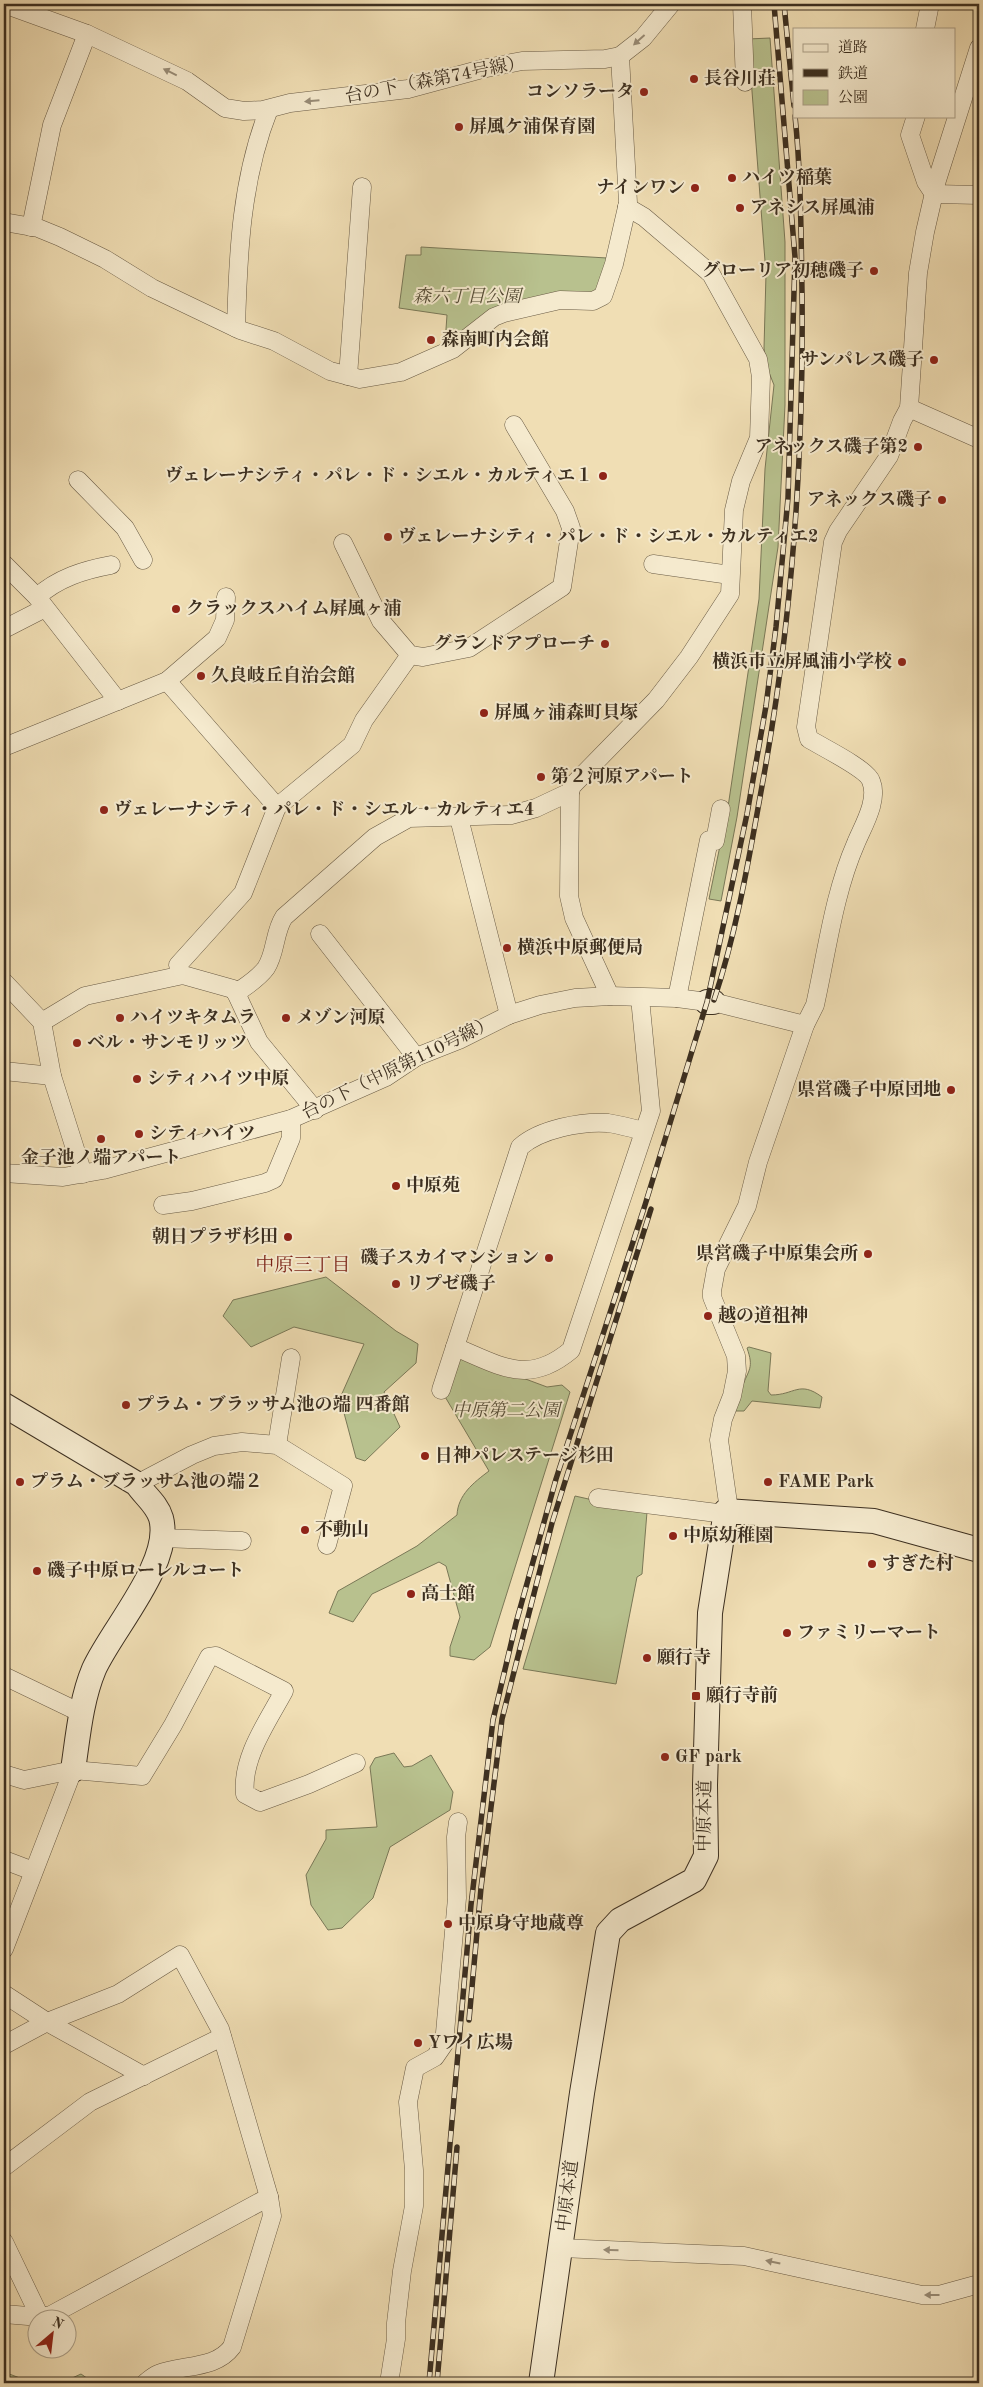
<svg xmlns="http://www.w3.org/2000/svg" width="983" height="2387" viewBox="0 0 983 2387" font-family="'Old Standard TT','Noto Serif JP',serif">
<style>
.green{fill:#b8c18e;stroke:#7a7857}
.lines{fill:none;stroke-linecap:round;stroke-linejoin:round}
.street-casing{stroke:#695b45;stroke-width:19}
.secondary-casing{stroke:#3c2f20;stroke-width:26}
.street{stroke:#f5eace;stroke-width:18}
.secondary{stroke:#f5eace;stroke-width:24}
.rail-casing{stroke:#3c2f20;stroke-width:5.5}
.rail{stroke:#f5eace;stroke-width:4;stroke-dasharray:11;stroke-linecap:butt}
.oneway{fill:#988c77}
.poi-dot{fill:#8f2418;stroke:#f5eace;stroke-width:2}
.labels{text-anchor:middle;dominant-baseline:central;stroke-width:4;stroke-linejoin:round;paint-order:stroke}
.poi-label{font-size:18px;font-weight:bold;fill:#3c2f20;stroke:#f5eace;text-anchor:start}
.street-label{font-size:18px;fill:#3c2f20;stroke:#f5eace}
.park-label{font-size:18px;font-style:italic;fill:#554c36;stroke:#f5eace}
.neighbourhood-label{font-size:19px;fill:#7a1f14;stroke:#f5eace}
</style>
<rect width="100%" height="100%" fill="#f0deb4"/>
<filter id="stains"><feTurbulence type="fractalNoise" baseFrequency=".004" numOctaves="4"/><feColorMatrix values="0 0 0 0 .2 0 0 0 0 .09 0 0 0 0 .02 0 0 0 .5 -.17"/></filter>
<radialGradient id="worn" r=".72"><stop offset=".6" stop-color="#630" stop-opacity="0"/><stop offset="1" stop-color="#630" stop-opacity=".3"/></radialGradient>
<g class="green">
<path d="M770,38L785,242V405L778,547L737,817L721,901L709,899L728,807L759,599L765,469L774,385L766,365L764,348L766,274L748,39Z"/>
<path d="M421,247L607,258L598,293L566,294L445,343L447,315L399,308L406,255H421Z"/>
<path d="M326,1277L396,1331L418,1344L416,1363L384,1392L400,1427L365,1461L356,1458L340,1398L364,1344L294,1327L251,1347L223,1316L233,1300Z"/>
<path d="M749,1347L771,1353L768,1391L771,1395C795,1395 799,1380 822,1397L820,1408L752,1401L744,1411H735C737,1403 739,1394 742,1387C749,1369 754,1368 747,1348Z"/>
<path d="M461,1355L547,1387L562,1385L570,1392L490,1647L474,1660L450,1656V1647L460,1617L446,1566L439,1562L372,1594L353,1622L329,1613L338,1591L417,1546L457,1515C458,1495 473,1483 489,1471L444,1395Z"/>
<path d="M575,1496L647,1512L642,1574L637,1577L616,1684L523,1669Z"/>
<path d="M394,1753L404,1767L412,1766L431,1755L453,1792L450,1810L390,1847L373,1898L342,1928L328,1930L311,1905L306,1875L326,1839V1830L377,1827L370,1767L375,1758Z"/>
<path d="M4,2372L33,2383H4Z"/>
<path d="M81,2374L94,2383H61Z"/>
</g>
<g class="lines">
<g class="street-casing">
<g id="street">
<path d="M4,4L87,34L187,81L225,108L244,111L263,110L290,103L408,89L482,69L522,61L605,59L620,56L643,38L671,4"/>
<path d="M742,4L745,82"/>
<path d="M925,29L930,4"/>
<path d="M916,116L910,135L926,182L934,194L979,195"/>
<path d="M4,222L38,228L60,237L105,259L152,288L240,330L274,341L330,371L360,379L401,372L453,349L494,317L504,313L560,300L593,301L603,296L614,264L628,203L620,56"/>
<path d="M31,227L52,125L87,34"/>
<path d="M236,328C238,254 241,179 269,109"/>
<path d="M348,376L362,187"/>
<path d="M909,408L979,439"/>
<path d="M78,480L125,528L143,560"/>
<path d="M343,543L381,621L410,655L423,657L469,648L562,587L571,528L565,511L514,425"/>
<path d="M4,564L37,597L118,701"/>
<path d="M653,564L730,575"/>
<path d="M37,597C58,578 84,570 111,565"/>
<path d="M4,629L45,608"/>
<path d="M167,681L277,807"/>
<path d="M4,747L167,681L217,638L225,620L226,597"/>
<path d="M570,792L569,896L574,918L610,996"/>
<path d="M459,818L509,1015"/>
<path d="M320,934L416,1057"/>
<path d="M178,965L243,893L277,807L352,745L364,720L410,655"/>
<path d="M4,982L42,1022L52,1076L83,1174"/>
<path d="M236,993L259,1042L315,1110"/>
<path d="M640,998L651,1111L571,1350C528,1386 501,1366 455,1347L520,1147C540,1129 582,1121 608,1123C620,1125 632,1128 643,1131"/>
<path d="M677,998L709,840L715,841L721,809"/>
<path d="M713,1002L805,1025"/>
<path d="M42,1022L85,996L183,975L233,989L236,993C246,986 258,979 266,968C276,953 274,932 284,917L375,837L409,818L511,815L536,808L570,792L572,786L656,700L689,657L730,594L734,510L741,481L759,438L761,377L758,359L711,274L644,217L627,207"/>
<path d="M4,1071L52,1076"/>
<path d="M4,1173L63,1177L103,1170L291,1119L386,1077L416,1057L459,1040L509,1015L540,1005L575,998L610,996L677,998L707,1002"/>
<path d="M163,1205L192,1201L265,1183L274,1179L291,1138V1119"/>
<path d="M441,1390L455,1347"/>
<path d="M277,1445L291,1358"/>
<path d="M137,1484L192,1455L214,1446L242,1442L277,1445L343,1486L327,1545"/>
<path d="M598,1498L717,1513L726,1511L728,1503L719,1440L723,1419L732,1396L737,1371L736,1356L712,1297V1291L716,1269L747,1206L758,1162L805,1025L815,1005C827,951 834,893 856,843C863,826 879,800 871,781C867,769 822,747 809,739L806,727L833,542L838,531L889,456L902,421L909,408L918,273L925,232L937,180L979,48"/>
<path d="M162,1538L242,1541"/>
<path d="M4,1676L81,1713"/>
<path d="M4,1774L24,1780L73,1770L142,1776L173,1725L209,1657L216,1656L284,1691C268,1721 241,1758 245,1794L260,1802L309,1784L356,1763"/>
<path d="M4,1860L33,1871"/>
<path d="M4,1949L73,1770"/>
<path d="M4,1994L47,2022L144,2076"/>
<path d="M4,2045L47,2022L118,1994L180,1955L220,2029L269,2197L272,2216L232,2347C215,2370 182,2364 158,2374C153,2376 149,2380 145,2383"/>
<path d="M4,2167L90,2102L222,2037"/>
<path d="M4,2242L40,2317"/>
<path d="M561,2248L744,2256L922,2295H939L979,2284"/>
<path d="M4,2314L40,2317L51,2315L269,2197"/>
<path d="M389,2383L396,2339V2323L402,2271L414,2206V2170L408,2102L415,2068L435,2057L444,2044L457,1898L456,1837L458,1822"/>
</g>
</g>
<g class="secondary-casing">
<g id="secondary">
<path d="M707,1002H713"/>
<path d="M4,1405L137,1484C144,1495 157,1504 161,1518C173,1562 112,1629 94,1669C81,1700 78,1736 73,1770"/>
<path d="M541,2383L582,2093L608,1933L620,1920L694,1880L706,1856L705,1785L710,1613L726,1511L874,1521L979,1550"/>
</g>
</g>
<use href="#street" class="street"/>
<use href="#secondary" class="secondary"/>
<g class="rail-casing">
<g id="rail">
<path d="M784,4L794,106"/>
<path d="M714,1000C737,931 749,858 762,786C792,622 804,458 802,291C801,233 801,174 795,116"/>
<path d="M469,2020L481,1888L502,1719L552,1523L651,1209"/>
<path d="M429,2383L471,1905L493,1720L516,1623L556,1479L645,1205L707,1002L747,814L766,706L776,627L788,498L795,257L774,4"/>
<path d="M437,2383L457,2147"/>
</g>
</g>
<use href="#rail" class="rail"/>
</g>
<defs><path id="oneway-solid" d="M-6-.8H1V-3.2L6.5 0L1 3.2V.8H-6Z" transform="scale(1.25)"/></defs>
<g class="oneway">
<use href="#oneway-solid" transform="translate(639 40) rotate(138)"/>
<use href="#oneway-solid" transform="translate(170 72) rotate(-154)"/>
<use href="#oneway-solid" transform="translate(312 101) rotate(175)"/>
<use href="#oneway-solid" transform="translate(611 2250) rotate(-178)"/>
<use href="#oneway-solid" transform="translate(773 2262) rotate(-168)"/>
<use href="#oneway-solid" transform="translate(932 2295) rotate(180)"/>
</g>
<g class="poi-dot">
<circle cx="694" cy="79" r="5"/>
<circle cx="644" cy="92" r="5"/>
<circle cx="459" cy="127" r="5"/>
<circle cx="732" cy="178" r="5"/>
<circle cx="695" cy="188" r="5"/>
<circle cx="740" cy="208" r="5"/>
<circle cx="874" cy="271" r="5"/>
<circle cx="431" cy="340" r="5"/>
<circle cx="934" cy="360" r="5"/>
<circle cx="918" cy="447" r="5"/>
<circle cx="603" cy="476" r="5"/>
<circle cx="942" cy="500" r="5"/>
<circle cx="388" cy="537" r="5"/>
<circle cx="176" cy="609" r="5"/>
<circle cx="605" cy="644" r="5"/>
<circle cx="902" cy="662" r="5"/>
<circle cx="201" cy="676" r="5"/>
<circle cx="484" cy="713" r="5"/>
<circle cx="541" cy="777" r="5"/>
<circle cx="104" cy="810" r="5"/>
<circle cx="507" cy="948" r="5"/>
<circle cx="120" cy="1018" r="5"/>
<circle cx="286" cy="1018" r="5"/>
<circle cx="77" cy="1043" r="5"/>
<circle cx="137" cy="1079" r="5"/>
<circle cx="951" cy="1090" r="5"/>
<circle cx="139" cy="1134" r="5"/>
<circle cx="101" cy="1139" r="5"/>
<circle cx="396" cy="1186" r="5"/>
<circle cx="288" cy="1237" r="5"/>
<circle cx="868" cy="1254" r="5"/>
<circle cx="549" cy="1258" r="5"/>
<circle cx="396" cy="1284" r="5"/>
<circle cx="708" cy="1316" r="5"/>
<circle cx="126" cy="1405" r="5"/>
<circle cx="425" cy="1456" r="5"/>
<circle cx="20" cy="1482" r="5"/>
<circle cx="768" cy="1482" r="5"/>
<circle cx="305" cy="1530" r="5"/>
<circle cx="673" cy="1536" r="5"/>
<circle cx="872" cy="1564" r="5"/>
<circle cx="37" cy="1571" r="5"/>
<circle cx="411" cy="1594" r="5"/>
<circle cx="787" cy="1633" r="5"/>
<circle cx="647" cy="1658" r="5"/>
<rect x="691" y="1691" width="10" height="10" rx="2.5"/>
<circle cx="665" cy="1757" r="5"/>
<circle cx="448" cy="1924" r="5"/>
<circle cx="418" cy="2043" r="5"/>
</g>
<g class="labels">
<g class="poi-label">
<text x="704" y="79">長谷川荘</text>
<text x="634" y="92" text-anchor="end">コンソラータ</text>
<text x="469" y="127">屏風ケ浦保育園</text>
<text x="742" y="178">ハイツ稲葉</text>
<text x="685" y="188" text-anchor="end">ナインワン</text>
<text x="750" y="208">アネシス屏風浦</text>
<text x="864" y="271" text-anchor="end">グローリア初穂磯子</text>
<text x="441" y="340">森南町内会館</text>
<text x="924" y="360" text-anchor="end">サンパレス磯子</text>
<text x="908" y="447" text-anchor="end">アネックス磯子第2</text>
<text x="593" y="476" text-anchor="end">ヴェレーナシティ・パレ・ド・シエル・カルティエ１</text>
<text x="932" y="500" text-anchor="end">アネックス磯子</text>
<text x="398" y="537">ヴェレーナシティ・パレ・ド・シエル・カルティエ2</text>
<text x="186" y="609">クラックスハイム屛風ヶ浦</text>
<text x="595" y="644" text-anchor="end">グランドアプローチ</text>
<text x="892" y="662" text-anchor="end">横浜市立屏風浦小学校</text>
<text x="211" y="676">久良岐丘自治会館</text>
<text x="494" y="713">屏風ヶ浦森町貝塚</text>
<text x="551" y="777">第２河原アパート</text>
<text x="114" y="810">ヴェレーナシティ・パレ・ド・シエル・カルティエ4</text>
<text x="517" y="948">横浜中原郵便局</text>
<text x="130" y="1018">ハイツキタムラ</text>
<text x="296" y="1018">メゾン河原</text>
<text x="87" y="1043">ベル・サンモリッツ</text>
<text x="147" y="1079">シティハイツ中原</text>
<text x="941" y="1090" text-anchor="end">県営磯子中原団地</text>
<text x="149" y="1134">シティハイツ</text>
<text x="101" y="1158" text-anchor="middle">金子池ノ端アパート</text>
<text x="406" y="1186">中原苑</text>
<text x="278" y="1237" text-anchor="end">朝日プラザ杉田</text>
<text x="858" y="1254" text-anchor="end">県営磯子中原集会所</text>
<text x="539" y="1258" text-anchor="end">磯子スカイマンション</text>
<text x="406" y="1284">リプゼ磯子</text>
<text x="718" y="1316">越の道祖神</text>
<text x="136" y="1405">プラム・ブラッサム池の端 四番館</text>
<text x="435" y="1456">日神パレステージ杉田</text>
<text x="30" y="1482">プラム・ブラッサム池の端２</text>
<text x="778" y="1482">FAME Park</text>
<text x="315" y="1530">不動山</text>
<text x="683" y="1536">中原幼稚園</text>
<text x="882" y="1564">すぎた村</text>
<text x="47" y="1571">磯子中原ローレルコート</text>
<text x="421" y="1594">高士館</text>
<text x="797" y="1633">ファミリーマート</text>
<text x="657" y="1658">願行寺</text>
<text x="706" y="1696">願行寺前</text>
<text x="675" y="1757">GF park</text>
<text x="458" y="1924">中原身守地蔵尊</text>
<text x="428" y="2043">Yワイ広場</text>
</g>
<g class="street-label">
<text transform="translate(435 80) rotate(-11)">台の下（森第74号線）</text>
<text transform="translate(398 1068) rotate(-26)">台の下（中原第110号線）</text>
<text transform="translate(705 1816) rotate(-89)">中原本道</text>
<text transform="translate(568 2196) rotate(-83)">中原本道</text>
</g>
<g class="park-label">
<text x="467" y="297">森六丁目公園</text>
<text x="506" y="1411">中原第二公園</text>
</g>
<g class="neighbourhood-label">
<text x="303" y="1266">中原三丁目</text>
</g>
</g>
<rect width="983" height="2387" fill="none" stroke="#f0deb4" stroke-width="20"/>
<rect x="5" y="5" width="973" height="2377" fill="none" stroke="#3c2f20" stroke-width="2.5"/>
<rect x="10" y="10" width="963" height="2367" fill="none" stroke="#3c2f20"/>
<rect x="793" y="28" width="162" height="90" fill="#f5eace" stroke="#ab9f88"/>
<rect x="803" y="44" width="25" height="8" fill="#f5eace" stroke="#ab9f88"/>
<text x="838" y="52" font-size="15" fill="#3c2f20">道路</text>
<rect x="803" y="69" width="25" height="8" fill="#3c2f20" stroke="#ab9f88"/>
<text x="838" y="78" font-size="15" fill="#3c2f20">鉄道</text>
<rect x="803" y="90" width="25" height="15" fill="#b8c18e" stroke="#ab9f88"/>
<text x="838" y="102" font-size="15" fill="#3c2f20">公園</text>
<g transform="translate(52 2334) rotate(28)"><circle r="24" fill="#f5eace" stroke="#ab9f88"/>
<path d="M0-4L9 19L0 12L-9 19Z" fill="#8f2418"/>
<text y="-8" font-size="14" font-weight="bold" text-anchor="middle" fill="#3c2f20">N</text>
</g>
<rect width="100%" height="100%" filter="url(#stains)"/>
<rect width="100%" height="100%" fill="url(#worn)"/>
</svg>
